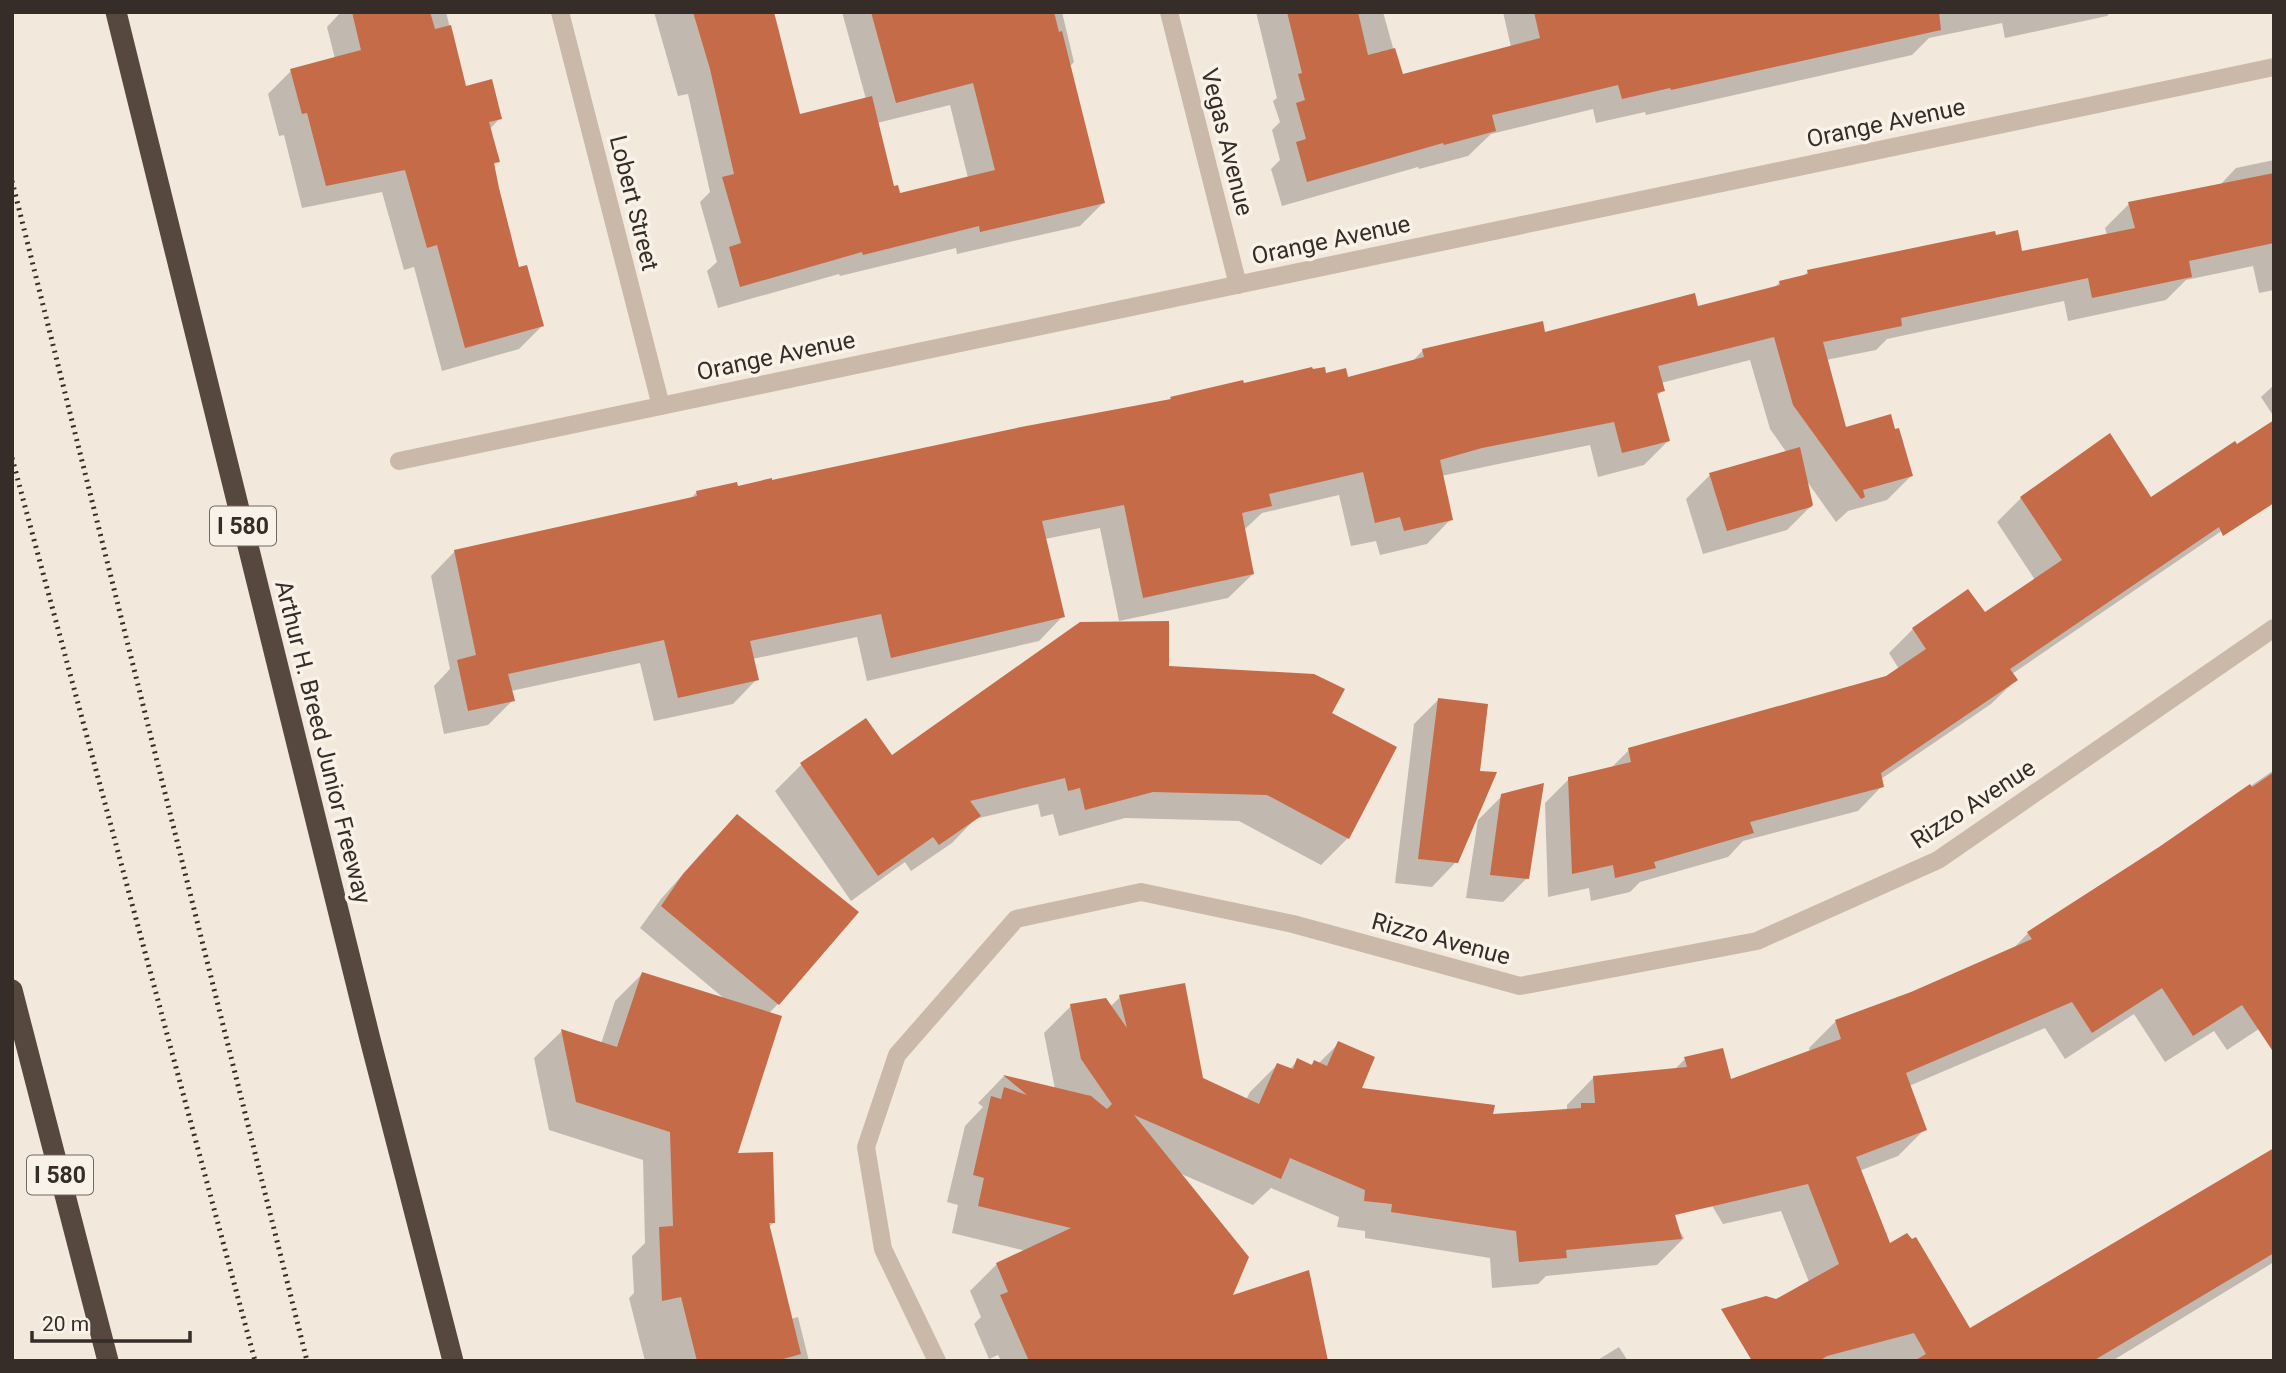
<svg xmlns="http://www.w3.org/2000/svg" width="2286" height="1373" viewBox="0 0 2286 1373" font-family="Roboto,sans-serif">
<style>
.shadow{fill:#0003;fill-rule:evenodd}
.building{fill:#c56b47}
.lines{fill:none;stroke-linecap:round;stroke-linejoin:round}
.minor{stroke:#cab9a8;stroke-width:18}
.highway{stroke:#57483f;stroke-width:21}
.rail{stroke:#362d28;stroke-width:5;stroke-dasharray:2 5;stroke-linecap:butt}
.labels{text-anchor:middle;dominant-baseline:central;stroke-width:7;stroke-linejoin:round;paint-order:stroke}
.shield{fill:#f9f2e8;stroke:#706862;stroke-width:2}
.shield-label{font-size:23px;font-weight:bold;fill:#362d28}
.street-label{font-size:24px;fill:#362d28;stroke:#f9f2e8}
</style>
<rect width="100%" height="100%" fill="#f2e8dc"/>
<g class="shadow">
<path d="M341,12H446L465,88L500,118L489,130L498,161L492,166L517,269L543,325L519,349L442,371L414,267L404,270L382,192L302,208L284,135L279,136L268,94L291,71L335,59L327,27Z"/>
<path d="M654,12H772L798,116L866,99L842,12H1062L1074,62L1069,67L1103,203L1080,226L957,254L956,248L840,276L839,274L718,308L707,271L717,262L700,202L710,192L688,94L678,96ZM950,105L968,178L898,195L893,188L877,123Z"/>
<path d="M1256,12H1383L1401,76L1511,47L1503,12H2111L2107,16L2005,38L2002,23L1929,38L1912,55L1646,115L1645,112L1596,123L1593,109L1491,134L1468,156L1419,169L1418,167L1282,206L1271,169L1280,160L1272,130L1280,122L1273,101L1277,98Z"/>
<path d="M2274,160V290L2259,293L2253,266L2186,280L2166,300L2068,321L2064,301L1887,339L1876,350L1826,360L1845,429L1911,476L1887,500L1848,511L1836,522L1806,480L1811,506L1787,530L1703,554L1686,499L1710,475L1787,453L1770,429L1750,360L1661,383L1663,390L1656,397L1668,441L1644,465L1598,477L1590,445L1441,476L1451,519L1427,544L1380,555L1376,541L1351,546L1339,495L1262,513L1244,530L1253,574L1228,598L1119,621L1100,528L1045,539L1063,616L1039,641L867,681L857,637L752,659L757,679L733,704L654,721L640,663L511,691L513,700L488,725L444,734L434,686L450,669L431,576L455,551L690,499L696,493L736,488L1242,385L1325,375L1347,379L1411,363L1423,350L1544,334L1697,308L1773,289L1780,282L1802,277L1808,272L1995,237L2021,253L2107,235L2105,228L2129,204L2219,186L2236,168Z"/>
<path d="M2274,385V417L2261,397Z"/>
<path d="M2236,447L2223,530L2012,674L2016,680L1991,704L1881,779L1882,786L1858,811L1743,841L1728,857L1640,882L1630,892L1591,901L1589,888L1548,897L1545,803L1569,779L1610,769L1629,750L1887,678L1899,669L1889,653L1913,629L1984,615L2035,580L1997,522L2021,498L2151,499Z"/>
<path d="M1167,670L1330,714L1348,838L1321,865L1239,821L1125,818L1059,836L1053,814L1041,817L1038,804L975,819L952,843L911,871L905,862L851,901L775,791L802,764L891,757Z"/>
<path d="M1439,699L1456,862L1432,887L1395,883L1414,724Z"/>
<path d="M2274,770V1019L2227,1050L2214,1031L2165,1062L2134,1014L2065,1059L2045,1028L1909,1086L1925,1129L1898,1156L1859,1171L1889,1245L1969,1330L2274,1150V1262L2112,1361H1806L1809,1282L1781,1211L1723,1224L1705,1194L1670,1215L1684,1238L1657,1265L1546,1276L1538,1284L1492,1288L1490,1258L1365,1238V1231L1337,1227L1339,1217L1271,1188L1253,1205L1179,1173L1230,1298L1327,1361H1001L998,1355L989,1359L974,1324L981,1317L970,1291L997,1264L1026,1251L952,1233L958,1205L947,1202L965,1126L983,1107L978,1103L1004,1076L1055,1089L1044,1033L1071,1006L1110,1007L1120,997L1201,1080L1246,1100L1250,1092L1277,1065L1289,1070L1298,1060L1310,1066L1314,1062L1318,1064L1339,1043L1359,1089L1491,1116L1567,1110V1105L1594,1077L1674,1070L1685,1059L1729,1081L1810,1052L1809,1048L1836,1021L1912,994L2011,951L2028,933L2160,848Z"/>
<path d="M1502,796L1527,878L1503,902L1466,898L1478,820Z"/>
<path d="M715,838L778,1004L768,1014L736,1155L773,1223L768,1228L791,1319L798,1317L809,1361H645L629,1298L634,1293L632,1256L645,1243L643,1160L549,1130L534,1058L562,1031L601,1044L615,1001L642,974L726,1000L640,928L661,899Z"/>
<path d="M1619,1347L1628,1361H1596Z"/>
</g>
<g class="building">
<path d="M352,12H430L435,29L451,25L466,86L492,79L502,119L489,122L500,162L494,163L499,188L519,267L527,265L544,326L465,348L437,245L427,248L405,170L326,186L307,113L302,114L290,69L361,50Z"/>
<path d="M693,12H774L800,114L872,96L894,186L898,185L900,193L995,170L973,83L896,103L871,12H1054L1059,32L1062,31L1105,203L980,232L979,226L863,255L862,252L740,287L729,247L741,243L722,177L734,174L710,69Z"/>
<path d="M1287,12H1358L1368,55L1395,48L1403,74L1540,38L1534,12H1939L1941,30L1671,90L1670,88L1622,99L1618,85L1492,115L1496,131L1444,145L1443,143L1307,182L1296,142L1306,139L1296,103L1305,100L1298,74L1302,73Z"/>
<path d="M2274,173V243L2189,261L2192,277L2092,298L2088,278L1901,318L1902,326L1823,342L1846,427L1891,414L1895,429L1899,428L1913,476L1863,490L1865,497L1861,499L1793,405L1774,337L1658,366L1665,391L1657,393L1670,441L1622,453L1614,422L1482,448L1440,460L1453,520L1404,531L1400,517L1375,523L1363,472L1269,494L1272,506L1242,513L1254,574L1143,598L1124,505L1042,521L1065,617L891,658L881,614L750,641L759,680L678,698L664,640L508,674L515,701L468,711L457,660L476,655L454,550L697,496L696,491L737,482L738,486L772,478V480L1021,427L1171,399L1170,397L1243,380L1244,383L1312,367L1313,369L1325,367L1326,373L1346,368L1348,377L1424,357L1422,349L1543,321L1545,332L1695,293L1698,306L1780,285L1779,281L1808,274L1807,270L1995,231L1996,235L2018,230L2022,251L2135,228L2128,202Z"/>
<path d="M2274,420V503L2223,536L2219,527L2010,669L2018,680L1881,773L1884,787L1750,822L1754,833L1654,862L1656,868L1615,878L1613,865L1572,874L1568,777L1631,762L1628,748L1886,676L1926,649L1912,628L1968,589L1985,612L2062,560L2020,497L2110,433L2151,497L2235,441L2237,444Z"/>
<path d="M1800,447L1813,505L1811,507L1727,531L1709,473Z"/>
<path d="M1169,621V666L1314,674L1345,689L1332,713L1397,747L1349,839L1267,795L1153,792L1085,810L1080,788L1068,791L1065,778L970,801L981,816L939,845L933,837L878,876L800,763L866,718L892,755L1080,622Z"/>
<path d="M1438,698L1488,704L1480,771L1497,772L1458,863L1418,859Z"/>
<path d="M2274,772V1053L2242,1005L2193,1036L2162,988L2092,1033L2072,1002L1906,1073L1927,1130L1856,1157L1890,1243L1907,1233L1912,1239L1916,1237L1970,1328L2274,1148V1253L2093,1361H1914L1926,1354L1914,1333L1827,1356L1819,1361H1752L1721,1309L1766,1296L1776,1299L1839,1264L1808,1184L1675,1215L1682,1239L1566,1250L1567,1258L1519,1262L1516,1231L1391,1212L1392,1204L1364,1201L1365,1190L1290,1158L1281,1179L1134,1115L1249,1257L1233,1295L1309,1270L1328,1361H1029L1000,1295L1008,1292L996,1263L1071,1228L978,1206L984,1178L973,1175L991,1096L1001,1099L1004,1087L1027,1095L1003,1075L1091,1096L1107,1109L1112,1104L1081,1059L1070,1004L1106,998L1127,1028L1119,995L1185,983L1203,1078L1259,1104L1277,1063L1293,1069L1297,1058L1312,1065L1314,1060L1327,1066L1338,1041L1375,1057L1362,1088L1495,1105L1493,1114L1581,1108V1103H1595L1593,1076L1687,1067L1684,1057L1723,1048L1731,1079L1841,1039L1835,1020L1911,992L2032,939L2027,932L2159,847L2250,784L2252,787Z"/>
<path d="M1544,783L1529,879L1490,875L1501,794Z"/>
<path d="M737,814L859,912L779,1005L661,906L683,874Z"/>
<path d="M642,972L782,1016L738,1153L773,1152L775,1223H769L801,1354L776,1361H697L681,1297L662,1301L659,1227L673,1226L670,1132L576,1102L561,1029L617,1047Z"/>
</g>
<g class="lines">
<g class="minor">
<path d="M560,12L661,406"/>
<path d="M1169,12L1238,285"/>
<path d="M399,461L2274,67"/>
<path d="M937,1361L883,1249L866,1147L897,1055L1016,919L1141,892L1293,924L1520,986L1757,941L1938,860L2274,628"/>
</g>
<g class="highway">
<path d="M116,12L370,1039L453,1361"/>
<path d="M12,990L108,1361"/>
</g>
<g class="rail">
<path d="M12,181L307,1361"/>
<path d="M12,458L255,1361"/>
</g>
</g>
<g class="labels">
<g class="shield">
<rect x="210" y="506.5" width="66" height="39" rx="5"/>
<rect x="27" y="1155.5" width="66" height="39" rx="5"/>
</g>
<g class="shield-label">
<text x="243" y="526">I 580</text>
<text x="60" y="1175">I 580</text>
</g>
<g class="street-label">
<text transform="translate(1886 123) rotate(-12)">Orange Avenue</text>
<text transform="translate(1227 142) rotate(76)">Vegas Avenue</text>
<text transform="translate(634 203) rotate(76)">Lobert Street</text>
<text transform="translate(1331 240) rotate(-12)">Orange Avenue</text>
<text transform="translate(776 356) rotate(-12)">Orange Avenue</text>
<text transform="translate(323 742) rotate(76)">Arthur H. Breed Junior Freeway</text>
<text transform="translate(1973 804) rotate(-33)">Rizzo Avenue</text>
<text transform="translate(1441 939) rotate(15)">Rizzo Avenue</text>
</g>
</g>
<rect width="2286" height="1373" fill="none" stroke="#362d28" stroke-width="28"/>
<path d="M32 1331v10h158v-10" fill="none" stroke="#362d28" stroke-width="3.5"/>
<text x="42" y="1331" font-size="21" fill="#362d28" stroke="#f9f2e8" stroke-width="5" paint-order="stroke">20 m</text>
</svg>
